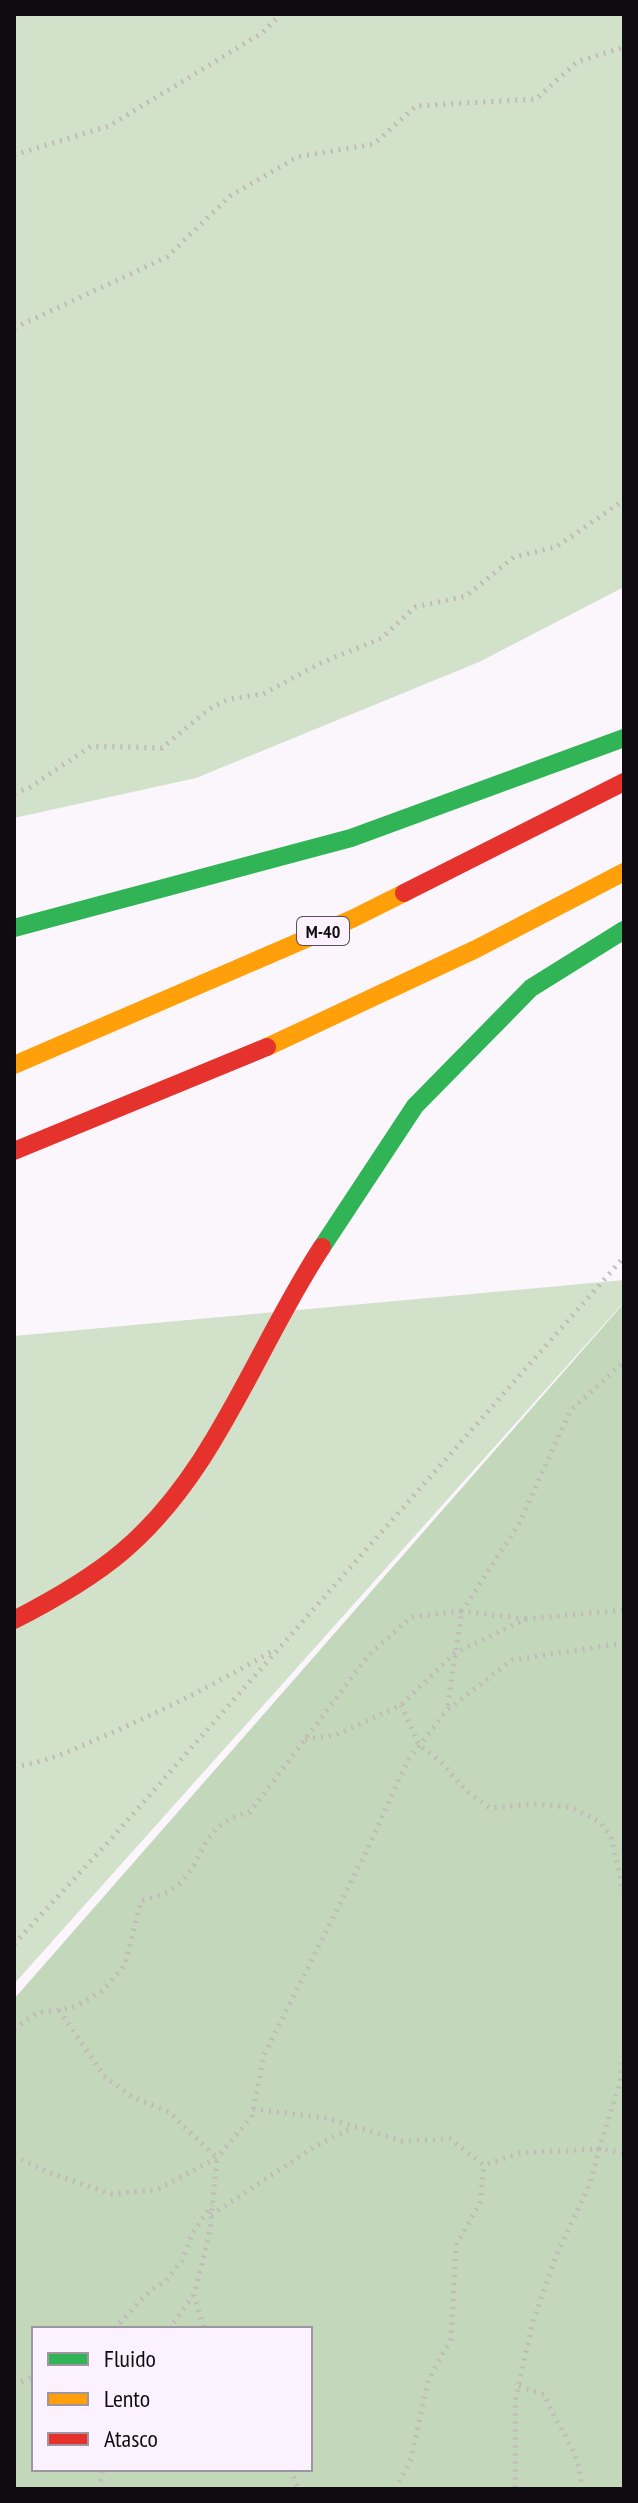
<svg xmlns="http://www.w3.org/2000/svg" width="638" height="2503" viewBox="0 0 638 2503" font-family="'PT Sans Narrow',sans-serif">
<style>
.green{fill:#d2e1ca}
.forest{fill:#c3d7ba;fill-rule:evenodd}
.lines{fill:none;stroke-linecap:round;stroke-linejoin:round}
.path{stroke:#c1bab8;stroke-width:5;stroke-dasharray:2 6;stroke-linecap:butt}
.fast{stroke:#30b455;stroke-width:18}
.slow{stroke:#ff9f0a;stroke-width:18}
.jam{stroke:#e5322d;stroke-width:18}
.labels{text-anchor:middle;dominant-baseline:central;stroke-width:8;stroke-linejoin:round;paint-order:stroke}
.shield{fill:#fcf2ff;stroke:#575058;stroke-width:2}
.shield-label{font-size:18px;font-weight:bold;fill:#100b11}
</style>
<rect width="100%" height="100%" fill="#fbf5fc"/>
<g class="green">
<path d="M14,14H624V587L479,662L196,778L14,818Z"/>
<path d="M624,1280V1302L14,1984V1336Z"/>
</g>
<path class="forest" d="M624,1303V2489H14V1999ZM34,2329H310V2469H34Z"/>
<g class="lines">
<g class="path">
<path d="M14,155L109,126L262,33L281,14"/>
<path d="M14,328L167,257L230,196L297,157L374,144L416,106L536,99L577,62L624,47"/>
<path d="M14,793L29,788L91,746L162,748L209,709L229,699L263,694L321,663L382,638L415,607L466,596L514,557L556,547L624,500"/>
<path d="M526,1619L462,1611L519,1524L570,1411L624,1362"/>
<path d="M401,1705L419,1745L440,1761L467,1792L490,1808L534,1804L571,1807L600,1822L611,1837L624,1896"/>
<path d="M305,1739L336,1735L401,1705L455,1653L526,1619L624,1610"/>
<path d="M14,1767C46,1762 73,1750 102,1737C162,1711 218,1683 274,1650"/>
<path d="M14,1944L111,1839L624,1257"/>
<path d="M59,2010L104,2076L132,2097L169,2112L217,2158L210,2231L194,2295L204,2329"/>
<path d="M14,2029L37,2013L72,2008L102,1991L125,1965L141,1901C150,1898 163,1895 171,1890C209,1865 193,1826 250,1812L368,1656L411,1617L462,1611L447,1710L512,1660L624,1643"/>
<path d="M624,2055L620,2083L599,2149L624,2153"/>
<path d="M253,2109L327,2118L402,2141L450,2139L484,2165L520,2153L599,2149L590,2184L556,2256L533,2321L515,2401V2489"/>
<path d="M14,2156L50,2173L111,2194L156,2190L217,2158L252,2116L264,2055L367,1850L408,1760L447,1710"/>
<path d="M211,2215L314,2147L352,2128"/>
<path d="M114,2329L151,2290L166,2281L182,2261L192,2234L212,2205"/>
<path d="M169,2329L193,2296"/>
<path d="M14,2385L34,2376"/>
<path d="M519,2386L545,2395C556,2428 583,2452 581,2489"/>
<path d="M291,2469L298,2489"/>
<path d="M99,2489L103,2469"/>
<path d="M395,2489L411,2459L428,2381L451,2339L456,2245L480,2203L484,2165"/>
</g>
<g class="fast">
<path d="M14,928L351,838L624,738"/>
<path d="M322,1247L415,1106L531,988L624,930"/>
</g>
<g class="slow">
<path d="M267,1047L476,949L624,872"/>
<path d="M14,1065L352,919L404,893"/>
</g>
<g class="jam">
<path d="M404,893L624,782"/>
<path d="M14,1151L267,1047"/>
<path d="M14,1620C51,1601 90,1579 122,1552C216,1473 256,1347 322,1247"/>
</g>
</g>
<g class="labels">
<rect class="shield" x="297" y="917" width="52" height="28" rx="6"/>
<g class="shield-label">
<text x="323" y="931">M-40</text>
</g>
</g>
<rect width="638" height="2503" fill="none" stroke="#100b11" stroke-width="32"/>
<rect x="32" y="2327" width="280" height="144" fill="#fcf2ff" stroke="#9e96a0" stroke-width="2"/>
<rect x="48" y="2353" width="40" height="12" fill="#30b455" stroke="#9e96a0" stroke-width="2"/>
<text x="104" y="2367" font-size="24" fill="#100b11">Fluido</text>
<rect x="48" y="2393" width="40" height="12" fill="#ff9f0a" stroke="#9e96a0" stroke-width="2"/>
<text x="104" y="2407" font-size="24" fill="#100b11">Lento</text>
<rect x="48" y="2433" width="40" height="12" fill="#e5322d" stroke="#9e96a0" stroke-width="2"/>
<text x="104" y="2447" font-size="24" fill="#100b11">Atasco</text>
</svg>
